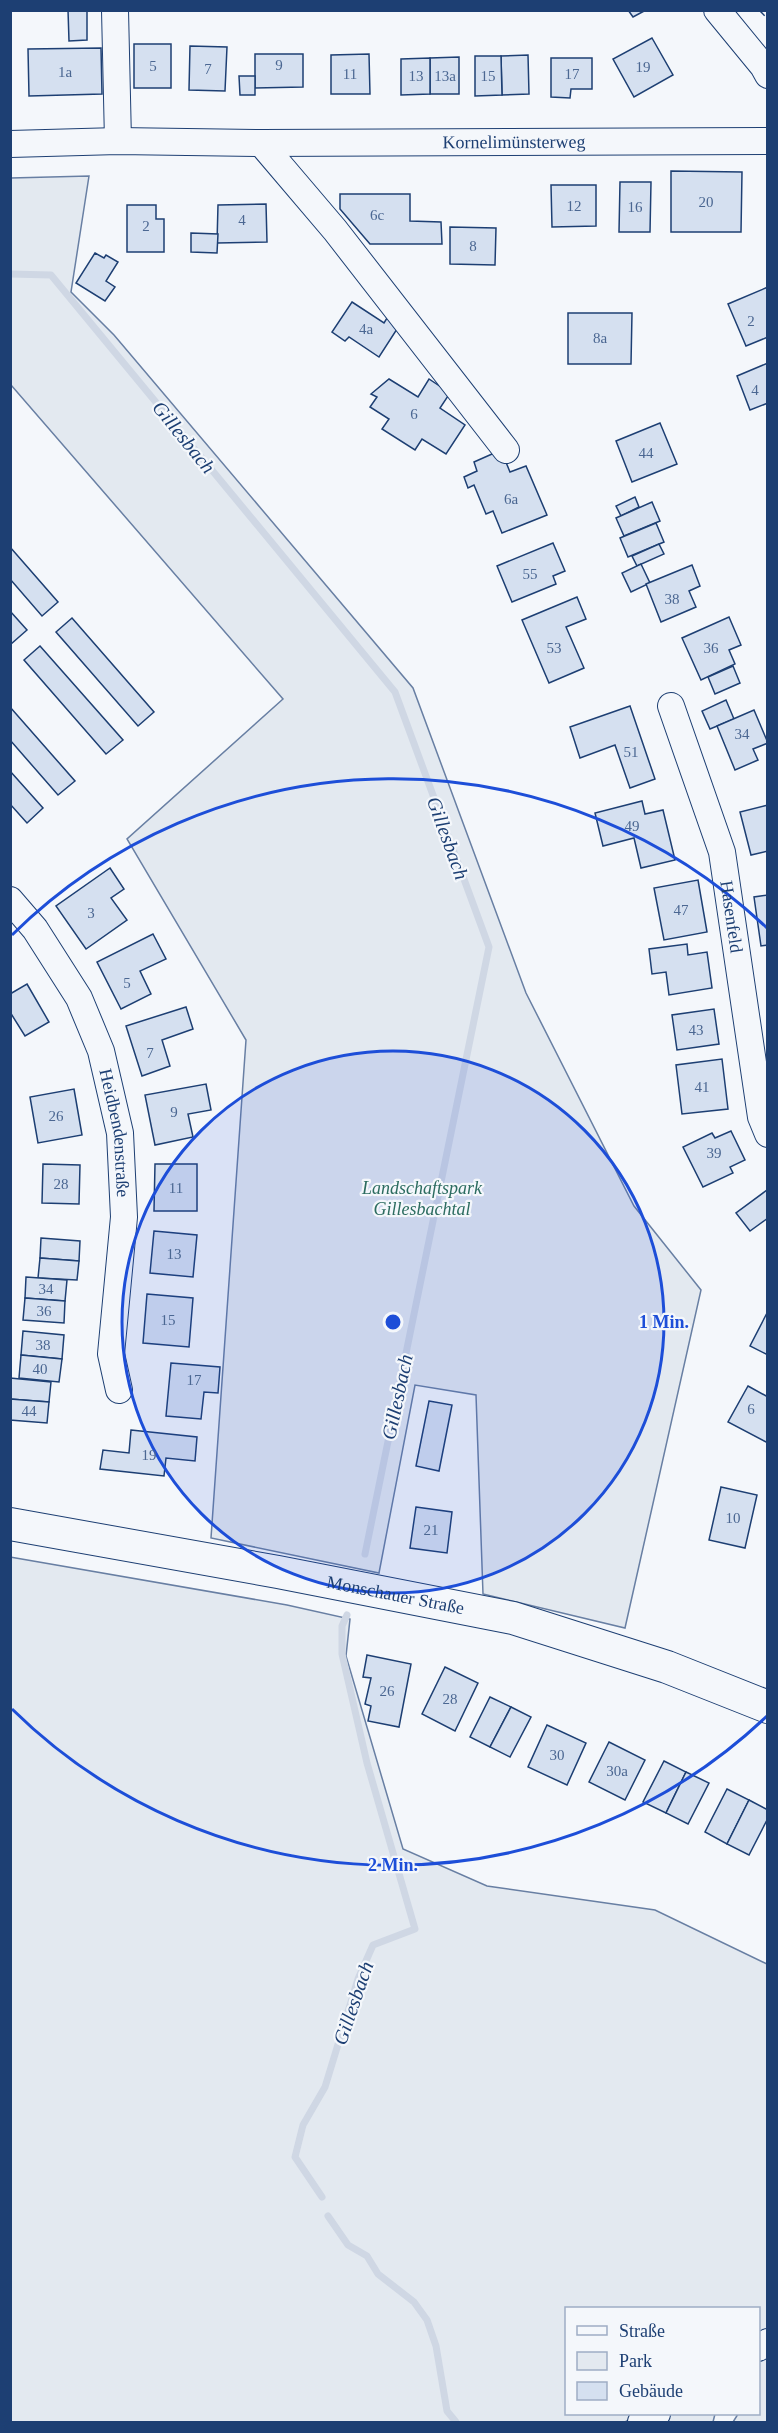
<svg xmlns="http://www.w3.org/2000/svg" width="778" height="2433" viewBox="0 0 778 2433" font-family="Georgia,serif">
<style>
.green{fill:#e3e9f0;stroke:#687fa3;stroke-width:1.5}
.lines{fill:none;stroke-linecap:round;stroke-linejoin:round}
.stream{stroke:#cfd7e4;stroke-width:7}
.building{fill:#d5e0f0;stroke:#1d3f73;stroke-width:1.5}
.minor-casing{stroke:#1d3f73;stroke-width:28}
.major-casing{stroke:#1d3f73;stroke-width:34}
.minor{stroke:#f4f7fb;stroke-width:26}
.major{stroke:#f4f7fb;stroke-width:32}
.fence{stroke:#1d3f73;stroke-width:1.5;stroke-dasharray:8 3;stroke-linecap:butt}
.ring{fill:none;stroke:#1d4ed8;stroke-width:3}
.labels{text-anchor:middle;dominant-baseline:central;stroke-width:4.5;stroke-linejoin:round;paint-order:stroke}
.number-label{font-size:15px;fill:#4b6792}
.street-label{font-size:18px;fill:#1d3f73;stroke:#f4f7fb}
.park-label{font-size:18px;font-style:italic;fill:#2c6c60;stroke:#f4f7fb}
.water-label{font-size:20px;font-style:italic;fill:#1d3f73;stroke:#f4f7fb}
.centre{fill:#1d4ed8;stroke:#f4f7fb;stroke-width:3}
.ring-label{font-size:18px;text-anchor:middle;font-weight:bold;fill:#1d4ed8;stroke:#f4f7fb;stroke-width:4.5;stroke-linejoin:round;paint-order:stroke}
</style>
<rect width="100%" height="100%" fill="#f4f7fb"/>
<g class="green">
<path d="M89,176L71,292L114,335L413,688L526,993L634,1206L701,1290L625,1628L483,1594L476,1395L415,1385L379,1573L211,1538L246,1040L127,839L283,699L11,385V178Z"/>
<path d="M10,1557L287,1605L350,1619L346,1656L403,1849L487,1886L655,1910L767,1964V2334L759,2340L758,2308H566V2414H640L625,2422H11Z"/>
<path d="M767,2354V2422H733L738,2414H758L759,2360Z"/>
<path d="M669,2414H715L713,2422H654Z"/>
</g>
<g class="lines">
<g class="stream">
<path d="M10,274L51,275L395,692L489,947L365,1554"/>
<path d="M322,2197L295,2157L303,2125L325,2087L358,1979L373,1945L415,1929L367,1763L342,1654V1626L347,1615"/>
<path d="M328,2216L348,2245L367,2256L378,2274L414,2302L427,2320L436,2346L447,2411L456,2422"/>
</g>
</g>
<g class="building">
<path d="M68,10H87V40L69,41Z"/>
<path d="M628,10H646L633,17Z"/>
<path d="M652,38L673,75L634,97L613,59Z"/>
<rect x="134" y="44" width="37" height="44"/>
<path d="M190,46L227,47L225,91L189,90Z"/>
<path d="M101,48L102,94L29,96L28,49Z"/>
<path d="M255,54H303V87L255,88Z"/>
<path d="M369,54L370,94H331V55Z"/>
<path d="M528,55L529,94L502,95L501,56Z"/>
<path d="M475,56H501L502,95L475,96Z"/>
<path d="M459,57V94H430V58Z"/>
<path d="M430,58V94L401,95V59Z"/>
<path d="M551,58H592V89H571L570,98L551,97Z"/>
<path d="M239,76H255V95H240Z"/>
<path d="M671,171L742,172L741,232H671Z"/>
<path d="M620,182H651L650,232H619Z"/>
<path d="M551,185H596V226L552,227Z"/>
<path d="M340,194H410V221L441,222L442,244H370L340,209Z"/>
<path d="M266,204L267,242L217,243L218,205Z"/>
<path d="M127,205H156V219H164V252H127Z"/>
<path d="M450,227L496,228L495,265L450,264Z"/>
<path d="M191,233L218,234L217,253L191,252Z"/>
<path d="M95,253L104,258L106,255L118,262L106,281L115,287L105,301L76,283Z"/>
<path d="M768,287V337L746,346L728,304Z"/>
<path d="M352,302L384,323L387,318L399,326L379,357L349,337L345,341L332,332Z"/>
<path d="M568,313H632L631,364H568Z"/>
<path d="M768,363V403L750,410L737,376Z"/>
<path d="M389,379L418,397L429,379L450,393L440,408L465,425L446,454L422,439L415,450L382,429L389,419L370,407L377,397L371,394Z"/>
<path d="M660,423L677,464L632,482L616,441Z"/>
<path d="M501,450L510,472L526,466L547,515L502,533L493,511L486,514L474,485L468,488L464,477L477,471L474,462Z"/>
<path d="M635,497L639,507L621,516L616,506Z"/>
<path d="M652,502L660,521L624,536L616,518Z"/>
<path d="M656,523L664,542L628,557L620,538Z"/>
<path d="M553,543L565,571L553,576L556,584L512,602L497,566Z"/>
<path d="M659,544L664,554L637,566L632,556Z"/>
<path d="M10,547L58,602L42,616L10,579Z"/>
<path d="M641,564L650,583L631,592L622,573Z"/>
<path d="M692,565L700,586L689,591L696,607L661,622L646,584Z"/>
<path d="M577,597L586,619L566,627L584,668L549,683L522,620Z"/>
<path d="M10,611L27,630L11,644H10Z"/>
<path d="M729,617L741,645L729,650L735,664L701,680L682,638Z"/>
<path d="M72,618L154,712L138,726L56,632Z"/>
<path d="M40,646L123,740L106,754L24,660Z"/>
<path d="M733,666L740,683L715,694L708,677Z"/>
<path d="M726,700L734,719L710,729L702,711Z"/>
<path d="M630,706L655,779L630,788L615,745L580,758L570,727Z"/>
<path d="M10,707L75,781L58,795L10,740Z"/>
<path d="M754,710L768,743L753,749L758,760L735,770L717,726Z"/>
<path d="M10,771L43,808L27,823L10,804Z"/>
<path d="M642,801L645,814L663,810L675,860L641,868L634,838L603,846L595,813Z"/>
<path d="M768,805V851L751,855L740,812Z"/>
<path d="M110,868L124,889L111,898L127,920L86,949L56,906Z"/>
<path d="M698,880L707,932L664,940L654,888Z"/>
<path d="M768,895V945L761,946L754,897Z"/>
<path d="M153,934L166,959L140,971L151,994L121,1009L97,962Z"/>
<path d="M687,944L688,955L707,952L712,988L669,995L666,972L652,974L649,949Z"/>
<path d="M27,984L49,1022L25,1036L10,1012V994Z"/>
<path d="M186,1007L193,1029L162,1040L170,1066L142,1076L126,1026Z"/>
<path d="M714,1009L719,1044L677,1050L672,1015Z"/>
<path d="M722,1059L728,1109L682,1114L676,1065Z"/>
<path d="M206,1084L211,1110L188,1114L193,1137L155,1145L145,1095Z"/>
<path d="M74,1089L82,1135L38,1143L30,1097Z"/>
<path d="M731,1131L745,1160L730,1167L733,1173L703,1187L683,1147L712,1133L715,1138Z"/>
<path d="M43,1164L80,1165L79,1204L42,1203Z"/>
<path d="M155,1164H197V1211H154Z"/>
<path d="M767,1190L768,1218L750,1231L736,1213Z"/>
<path d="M154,1231L197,1235L193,1277L150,1273Z"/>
<path d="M41,1238L80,1241L79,1261L40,1258Z"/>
<path d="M40,1258L79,1261L77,1280L38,1278Z"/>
<path d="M26,1277L67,1280L65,1301L25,1298Z"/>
<path d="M147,1294L193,1298L189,1347L143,1343Z"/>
<path d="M25,1298L65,1301L64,1323L23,1320Z"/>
<path d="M768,1311V1355L750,1346Z"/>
<path d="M23,1331L64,1335L62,1359L21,1355Z"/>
<path d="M21,1355L62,1359L59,1382L19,1378Z"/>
<path d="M171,1363L220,1367L218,1393L204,1392L201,1419L166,1416Z"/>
<path d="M10,1378L51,1382L49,1402L10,1399Z"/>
<path d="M748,1386L768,1397V1443L728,1422Z"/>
<path d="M10,1399L49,1402L47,1423L10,1420Z"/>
<path d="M429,1401L452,1405L439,1471L416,1466Z"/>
<path d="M131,1430L197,1437L195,1461L166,1458L164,1476L100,1469L103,1450L129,1453Z"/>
<path d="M721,1487L757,1495L745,1548L709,1540Z"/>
<path d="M416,1507L452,1512L447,1553L410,1548Z"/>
<path d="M367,1655L411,1664L399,1727L368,1721L371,1706L365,1704L371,1678L363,1677Z"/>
<path d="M445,1667L478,1683L455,1731L422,1714Z"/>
<path d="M490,1697L511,1707L490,1747L470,1737Z"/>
<path d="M511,1707L531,1717L510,1757L490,1747Z"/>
<path d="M547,1725L586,1743L567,1785L528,1767Z"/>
<path d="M609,1742L645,1760L625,1800L589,1782Z"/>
<path d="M664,1761L686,1772L666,1813L643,1802Z"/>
<path d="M686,1772L709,1783L688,1824L666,1813Z"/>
<path d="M727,1789L749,1800L727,1844L705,1832Z"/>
<path d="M749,1800L768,1810V1818L749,1855L727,1844Z"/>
</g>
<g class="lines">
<g class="minor-casing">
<g id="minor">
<path d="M115,10L118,141"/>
<path d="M717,10L763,66L768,75"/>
<path d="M261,143L335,230L506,450"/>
<path id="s1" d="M10,144L118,141L261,143L768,141"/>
<path id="s2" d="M671,706L722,852L761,1117L768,1134"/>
<path id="s3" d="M10,900L35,929L79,998L101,1051L120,1133L124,1217L111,1354L119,1390"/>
<path d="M758,2348L768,2342"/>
<path d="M641,2422L657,2414"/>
</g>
</g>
<g class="major-casing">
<g id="major">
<path id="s4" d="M10,1524L278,1572L513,1618L667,1667L768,1707"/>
</g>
</g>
<use href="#minor" class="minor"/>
<use href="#major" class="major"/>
<path class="fence" d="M759,10L768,19"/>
</g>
<circle cx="393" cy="1322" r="271" fill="#1d4ed8" fill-opacity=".12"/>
<g class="ring">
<circle cx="393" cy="1322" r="271"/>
<path d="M767 1716A543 543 0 0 1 12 1709M12 935A543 543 0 0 1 767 928"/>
</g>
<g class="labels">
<g class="number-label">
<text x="279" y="65">9</text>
<text x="153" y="66">5</text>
<text x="643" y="67">19</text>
<text x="208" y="69">7</text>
<text x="65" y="72">1a</text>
<text x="350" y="74">11</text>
<text x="572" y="74">17</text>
<text x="416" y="76">13</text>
<text x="445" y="76">13a</text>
<text x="488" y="76">15</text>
<text x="706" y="202">20</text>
<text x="574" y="206">12</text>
<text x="635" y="207">16</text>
<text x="377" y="215">6c</text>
<text x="242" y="220">4</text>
<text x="146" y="226">2</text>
<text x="473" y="246">8</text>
<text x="751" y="321">2</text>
<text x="366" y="329">4a</text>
<text x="600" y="338">8a</text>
<text x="755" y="390">4</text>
<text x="414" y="414">6</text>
<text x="646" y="453">44</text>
<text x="511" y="499">6a</text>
<text x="530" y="574">55</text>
<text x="672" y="599">38</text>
<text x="554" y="648">53</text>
<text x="711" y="648">36</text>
<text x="742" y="734">34</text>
<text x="631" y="752">51</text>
<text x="632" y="826">49</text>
<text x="681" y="910">47</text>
<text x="91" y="913">3</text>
<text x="127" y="983">5</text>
<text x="696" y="1030">43</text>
<text x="150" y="1053">7</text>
<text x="702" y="1087">41</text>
<text x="174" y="1112">9</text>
<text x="56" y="1116">26</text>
<text x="714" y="1153">39</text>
<text x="61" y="1184">28</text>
<text x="176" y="1188">11</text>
<text x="174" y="1254">13</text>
<text x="46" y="1289">34</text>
<text x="44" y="1311">36</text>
<text x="168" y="1320">15</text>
<text x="43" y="1345">38</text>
<text x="40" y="1369">40</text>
<text x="194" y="1380">17</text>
<text x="751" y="1409">6</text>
<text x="29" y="1411">44</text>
<text x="149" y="1455">19</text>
<text x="733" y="1518">10</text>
<text x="431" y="1530">21</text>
<text x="387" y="1691">26</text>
<text x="450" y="1699">28</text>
<text x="557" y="1755">30</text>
<text x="617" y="1771">30a</text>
</g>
<g class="street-label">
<text stroke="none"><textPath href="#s1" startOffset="504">Kornelimünsterweg</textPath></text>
<text stroke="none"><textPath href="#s2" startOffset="220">Hasenfeld</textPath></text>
<text stroke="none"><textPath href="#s3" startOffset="261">Heidbendenstraße</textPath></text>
<text stroke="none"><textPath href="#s4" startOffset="392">Monschauer Straße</textPath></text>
</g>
<g class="park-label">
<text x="422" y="1188">Landschaftspark<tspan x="422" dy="21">Gillesbachtal</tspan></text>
</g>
<g class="water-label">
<text transform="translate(184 437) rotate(51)">Gillesbach</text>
<text transform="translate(448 838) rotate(70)">Gillesbach</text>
<text transform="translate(397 1397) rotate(-78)">Gillesbach</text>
<text transform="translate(353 2003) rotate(-71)">Gillesbach</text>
</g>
</g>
<circle cx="393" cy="1322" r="9" class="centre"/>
<g class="ring-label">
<text x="664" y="1328">1 Min.</text>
<text x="393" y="1871">2 Min.</text>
</g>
<rect width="778" height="2433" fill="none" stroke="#1d3f73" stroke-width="24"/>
<rect x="565" y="2307" width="195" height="108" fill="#f4f7fb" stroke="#9eadc5" stroke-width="1.5"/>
<rect x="577" y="2326" width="30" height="9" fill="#f4f7fb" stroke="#9eadc5" stroke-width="1.5"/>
<text x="619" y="2337" font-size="18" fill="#1d3f73">Straße</text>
<rect x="577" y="2352" width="30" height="18" fill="#e3e9f0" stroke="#9eadc5" stroke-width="1.5"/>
<text x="619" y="2367" font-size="18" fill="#1d3f73">Park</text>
<rect x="577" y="2382" width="30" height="18" fill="#d5e0f0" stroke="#9eadc5" stroke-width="1.5"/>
<text x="619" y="2397" font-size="18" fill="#1d3f73">Gebäude</text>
</svg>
